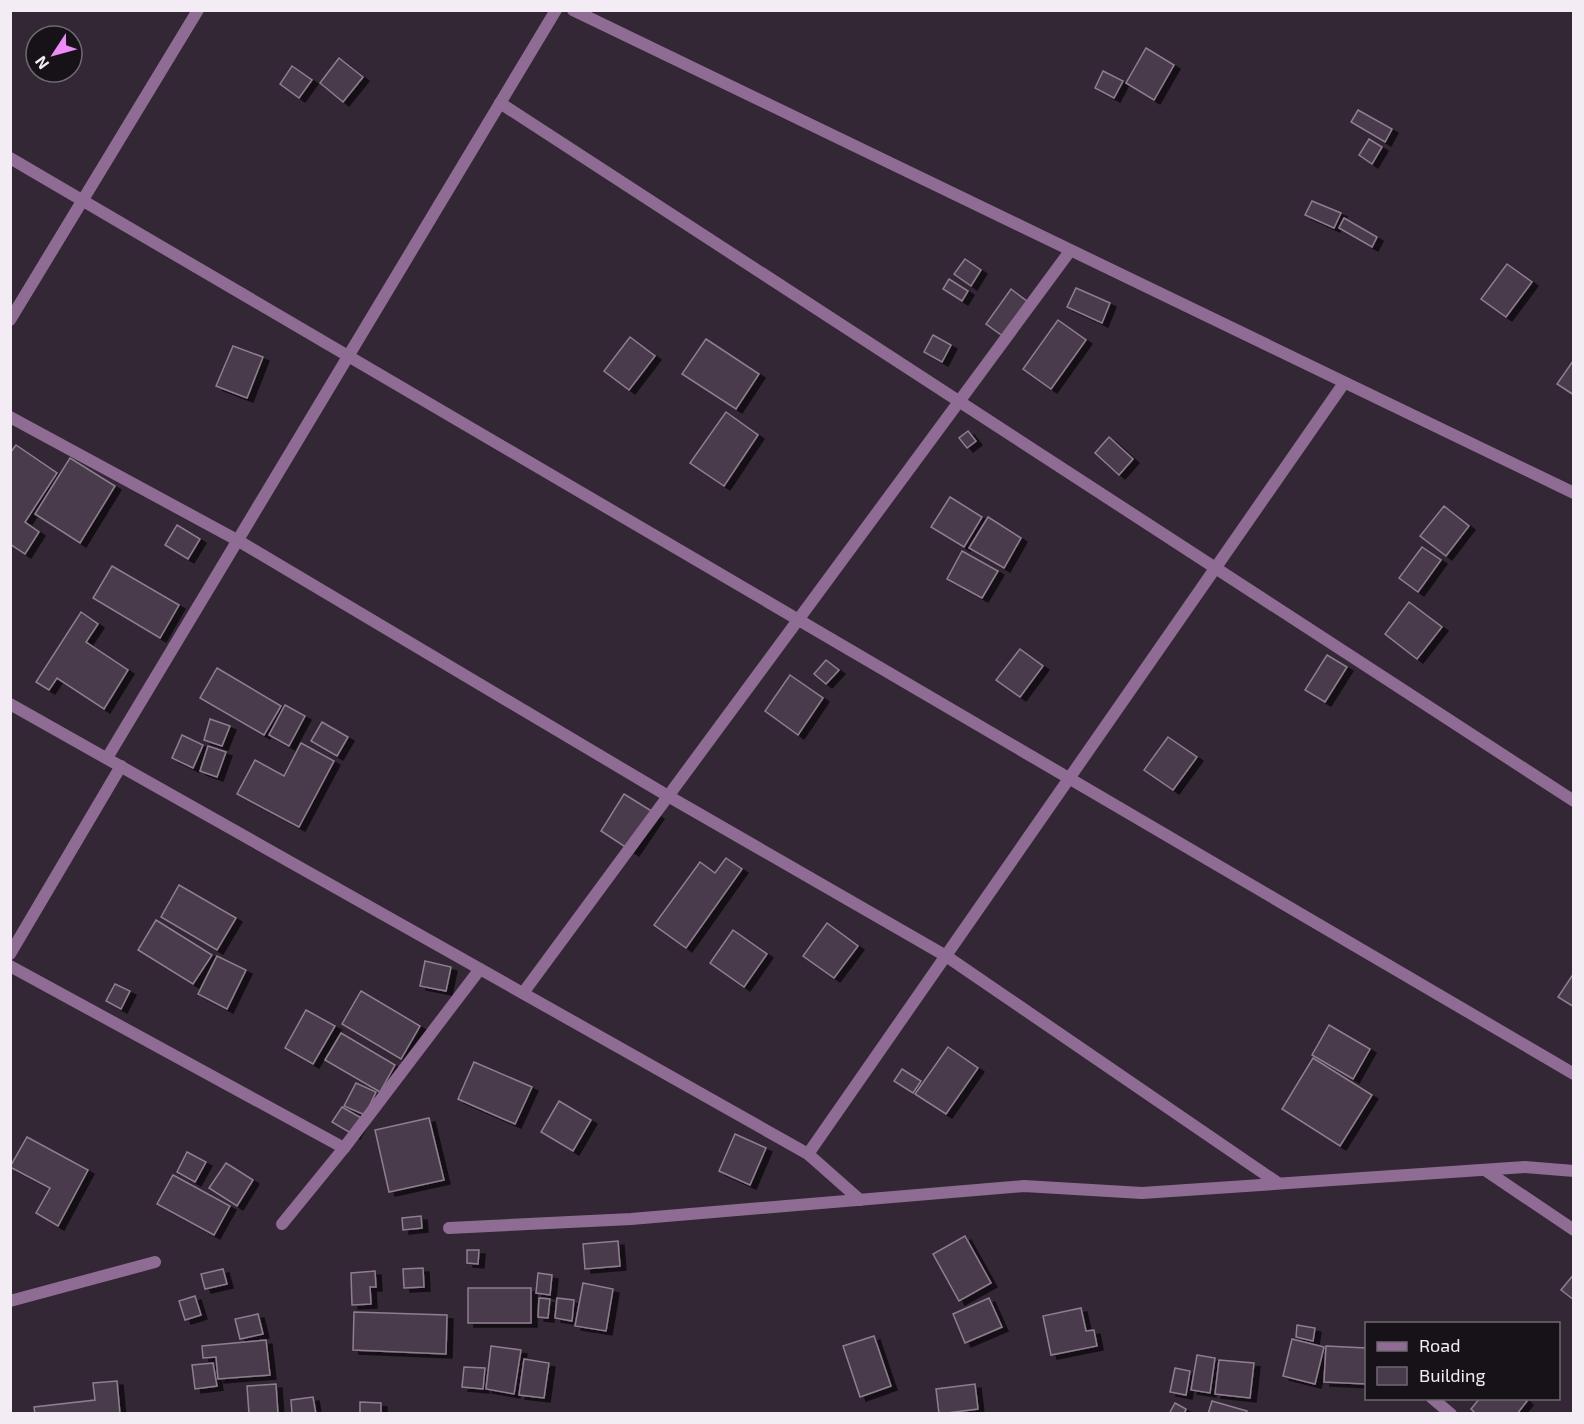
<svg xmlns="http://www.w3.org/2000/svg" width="1584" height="1424" viewBox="0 0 1584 1424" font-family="'Exo 2',sans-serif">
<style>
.building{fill:#493b4b;stroke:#8e7e8f;stroke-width:1.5;filter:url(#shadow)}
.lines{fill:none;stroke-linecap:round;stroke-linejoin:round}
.street{stroke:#8f6c93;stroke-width:12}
</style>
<defs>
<filter id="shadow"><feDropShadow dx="6" dy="4" stdDeviation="0" flood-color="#0009"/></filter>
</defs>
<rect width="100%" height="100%" fill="#332635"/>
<g class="building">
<path d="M1146,48L1174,65L1154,100L1126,83Z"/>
<path d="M339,58L363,77L343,102L320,83Z"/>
<path d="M292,66L312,80L299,98L280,84Z"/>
<path d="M1103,71L1123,81L1114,98L1095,88Z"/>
<path d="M1358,110L1392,129L1385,142L1351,122Z"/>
<path d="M1369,139L1382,147L1372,164L1359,155Z"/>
<path d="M1312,201L1341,213L1334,228L1305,215Z"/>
<path d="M1344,218L1377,237L1372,247L1339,228Z"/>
<path d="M965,259L981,270L971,286L954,274Z"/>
<path d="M1507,264L1532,282L1506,317L1481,299Z"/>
<path d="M949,279L968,291L962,301L943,289Z"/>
<path d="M1076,288L1110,303L1102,323L1067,307Z"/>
<path d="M1011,289L1028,302L1004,337L986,324Z"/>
<path d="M1058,320L1086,340L1051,389L1023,369Z"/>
<path d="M933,335L951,345L942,362L924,352Z"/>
<path d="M630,337L655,356L629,390L604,371Z"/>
<path d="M706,339L759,374L736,409L682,374Z"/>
<path d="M233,346L263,357L247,398L216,386Z"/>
<path d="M1573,361H1574V395L1557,384Z"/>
<path d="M726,412L758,435L724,486L690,463Z"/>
<path d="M968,431L976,441L967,448L959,438Z"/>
<path d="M1109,437L1133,459L1119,475L1095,453Z"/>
<path d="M16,445L57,473L25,522L39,532L25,554L10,544V453Z"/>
<path d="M70,458L115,486L80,543L35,514Z"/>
<path d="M950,497L982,517L964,547L931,527Z"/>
<path d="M1444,506L1469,526L1446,556L1420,536Z"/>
<path d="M988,517L1021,538L1004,568L969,548Z"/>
<path d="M177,525L200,539L188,559L165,545Z"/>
<path d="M1422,547L1441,560L1418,592L1399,578Z"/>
<path d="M962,551L998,571L982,598L947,579Z"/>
<path d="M112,566L179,605L160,638L93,598Z"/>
<path d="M1409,602L1442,627L1417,659L1385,634Z"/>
<path d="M81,612L98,624L86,642L128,670L104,709L57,678L49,690L36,682Z"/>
<path d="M1020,649L1043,666L1020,697L996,680Z"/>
<path d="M1327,655L1347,667L1325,702L1305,690Z"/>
<path d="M826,660L839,670L826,684L814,674Z"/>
<path d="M217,668L281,706L264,735L200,698Z"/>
<path d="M790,675L823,698L798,735L765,711Z"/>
<path d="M285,705L305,716L289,746L269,735Z"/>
<path d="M210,719L230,726L222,746L204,740Z"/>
<path d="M322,722L348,737L337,756L311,741Z"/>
<path d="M182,735L203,745L193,768L172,758Z"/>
<path d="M1168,737L1197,757L1173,790L1144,770Z"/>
<path d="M301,743L334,761L299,827L237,794L255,760L284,776Z"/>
<path d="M208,746L226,752L217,777L200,771Z"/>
<path d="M624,794L658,815L633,852L601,831Z"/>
<path d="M726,858L742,869L686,948L654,925L700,862L715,873Z"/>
<path d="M179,885L236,918L217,950L161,917Z"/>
<path d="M156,920L212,955L193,984L138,950Z"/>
<path d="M827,923L858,946L834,978L803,956Z"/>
<path d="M733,930L767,954L744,987L710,963Z"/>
<path d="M217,956L246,970L227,1009L198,994Z"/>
<path d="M425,961L451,967L446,991L420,986Z"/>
<path d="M1574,973V1007L1558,997Z"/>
<path d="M115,984L130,991L121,1009L106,1001Z"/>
<path d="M361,991L420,1026L401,1059L342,1024Z"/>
<path d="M306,1010L335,1026L313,1064L285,1048Z"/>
<path d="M1329,1025L1370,1049L1353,1079L1312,1055Z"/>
<path d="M341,1033L395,1065L380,1092L325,1060Z"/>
<path d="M948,1047L978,1068L946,1114L915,1094Z"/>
<path d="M1313,1058L1372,1095L1340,1146L1282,1109Z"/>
<path d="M474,1062L532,1087L515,1124L458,1099Z"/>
<path d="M902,1069L921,1081L913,1093L894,1081Z"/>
<path d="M356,1083L376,1092L365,1115L344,1106Z"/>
<path d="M559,1101L591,1120L573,1151L541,1132Z"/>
<path d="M342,1107L363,1119L354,1135L332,1122Z"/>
<path d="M429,1118L444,1180L389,1192L375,1130Z"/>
<path d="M735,1134L766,1148L750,1185L719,1171Z"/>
<path d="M27,1137L88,1170L58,1226L36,1213L50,1188L10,1167Z"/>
<path d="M187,1152L206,1162L195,1182L177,1172Z"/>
<path d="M226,1163L253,1180L237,1206L209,1188Z"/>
<path d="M173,1175L230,1206L214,1235L157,1204Z"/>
<path d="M421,1216L422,1228L403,1230L402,1218Z"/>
<path d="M965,1236L991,1283L959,1301L933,1254Z"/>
<path d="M618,1241L620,1266L585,1269L583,1244Z"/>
<path d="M467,1250H479L478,1264L467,1263Z"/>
<path d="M423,1268L424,1287L404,1288L403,1269Z"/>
<path d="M223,1269L227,1284L205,1289L201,1274Z"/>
<path d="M375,1271L376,1287H370L371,1304L352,1305L351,1273Z"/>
<path d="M538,1273L552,1275L550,1295L536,1293Z"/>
<path d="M1574,1274V1300L1561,1290Z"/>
<path d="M583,1283L613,1289L606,1331L575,1326Z"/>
<rect x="468" y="1288" width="63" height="35"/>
<path d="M195,1296L201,1315L185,1320L179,1301Z"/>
<path d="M539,1298L550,1299L548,1318L538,1317Z"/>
<path d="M557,1298L574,1300L572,1321L555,1318Z"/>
<path d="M989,1298L1002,1327L965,1343L953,1314Z"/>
<path d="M1081,1308L1086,1331L1094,1330L1097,1346L1051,1355L1043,1316Z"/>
<path d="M354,1312L447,1315L446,1354L353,1350Z"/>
<path d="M258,1314L263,1334L240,1339L235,1319Z"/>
<path d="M1297,1325L1315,1328L1313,1341L1296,1337Z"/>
<path d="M874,1336L891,1386L860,1397L843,1346Z"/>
<path d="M1292,1339L1324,1347L1315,1384L1283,1376Z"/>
<path d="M266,1340L270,1375L218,1379L216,1357L203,1358L202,1346Z"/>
<path d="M491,1346L521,1350L514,1394L486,1389Z"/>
<path d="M1326,1346L1366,1348V1384L1324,1382Z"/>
<path d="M1197,1355L1215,1358L1210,1393L1191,1390Z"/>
<path d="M524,1359L549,1363L544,1398L519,1395Z"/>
<path d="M1219,1360L1254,1363L1250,1398L1215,1394Z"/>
<path d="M213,1363L217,1386L195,1389L192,1365Z"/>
<path d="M464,1367L485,1368L483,1389L462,1387Z"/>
<path d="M1175,1368L1190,1371L1186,1395L1170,1392Z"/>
<path d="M117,1381L120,1414H35L34,1407L95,1400L93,1383Z"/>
<path d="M276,1384L278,1414H249L247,1386Z"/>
<path d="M975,1384L978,1409L939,1414L936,1389Z"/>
<path d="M313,1397L316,1414H292L291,1400Z"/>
<path d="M1480,1398H1524L1527,1401L1517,1414H1476L1471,1409Z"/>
<path d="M1212,1401L1247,1411L1246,1414H1208Z"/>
<path d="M360,1402L381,1403V1414H360Z"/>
<path d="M1175,1403L1186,1409L1184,1414H1169Z"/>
</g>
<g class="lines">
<g class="street">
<path d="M573,10L1574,493"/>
<path d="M500,103L1574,801"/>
<path d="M10,158L1574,1074"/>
<path d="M10,320L198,10"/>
<path d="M10,417L237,540L668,796L946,956L1278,1183"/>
<path d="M10,704L808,1154L860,1200"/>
<path d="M107,758L556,10"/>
<path d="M10,954L121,766"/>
<path d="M10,966L344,1148L282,1224"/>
<path d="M523,993L1070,251"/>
<path d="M344,1148L480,969"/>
<path d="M808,1154L1344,383"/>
<path d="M1485,1170L1574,1230"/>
<path d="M449,1228L631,1219L1024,1186L1142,1193L1525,1167L1574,1171"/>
<path d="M10,1301L155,1262"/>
<path d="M1432,1398L1451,1414"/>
</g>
</g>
<rect width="1584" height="1424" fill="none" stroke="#f4ecf5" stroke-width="24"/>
<rect x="1365" y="1322" width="195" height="78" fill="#171218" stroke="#6f6970" stroke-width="1.5"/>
<rect x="1377" y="1342" width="30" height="9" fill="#8f6c93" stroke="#6f6970" stroke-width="1.5"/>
<text x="1419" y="1352" font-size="18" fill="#f4ecf5">Road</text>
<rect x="1377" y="1367" width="30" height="18" fill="#493b4b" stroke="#6f6970" stroke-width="1.5"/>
<text x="1419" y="1382" font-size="18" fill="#f4ecf5">Building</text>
<g transform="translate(54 54) rotate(234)"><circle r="28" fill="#171218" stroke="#6f6970" stroke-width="1.5"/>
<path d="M0-4.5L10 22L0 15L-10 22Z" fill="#ed8cf9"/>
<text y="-9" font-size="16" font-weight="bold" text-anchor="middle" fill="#f4ecf5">N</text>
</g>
</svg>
